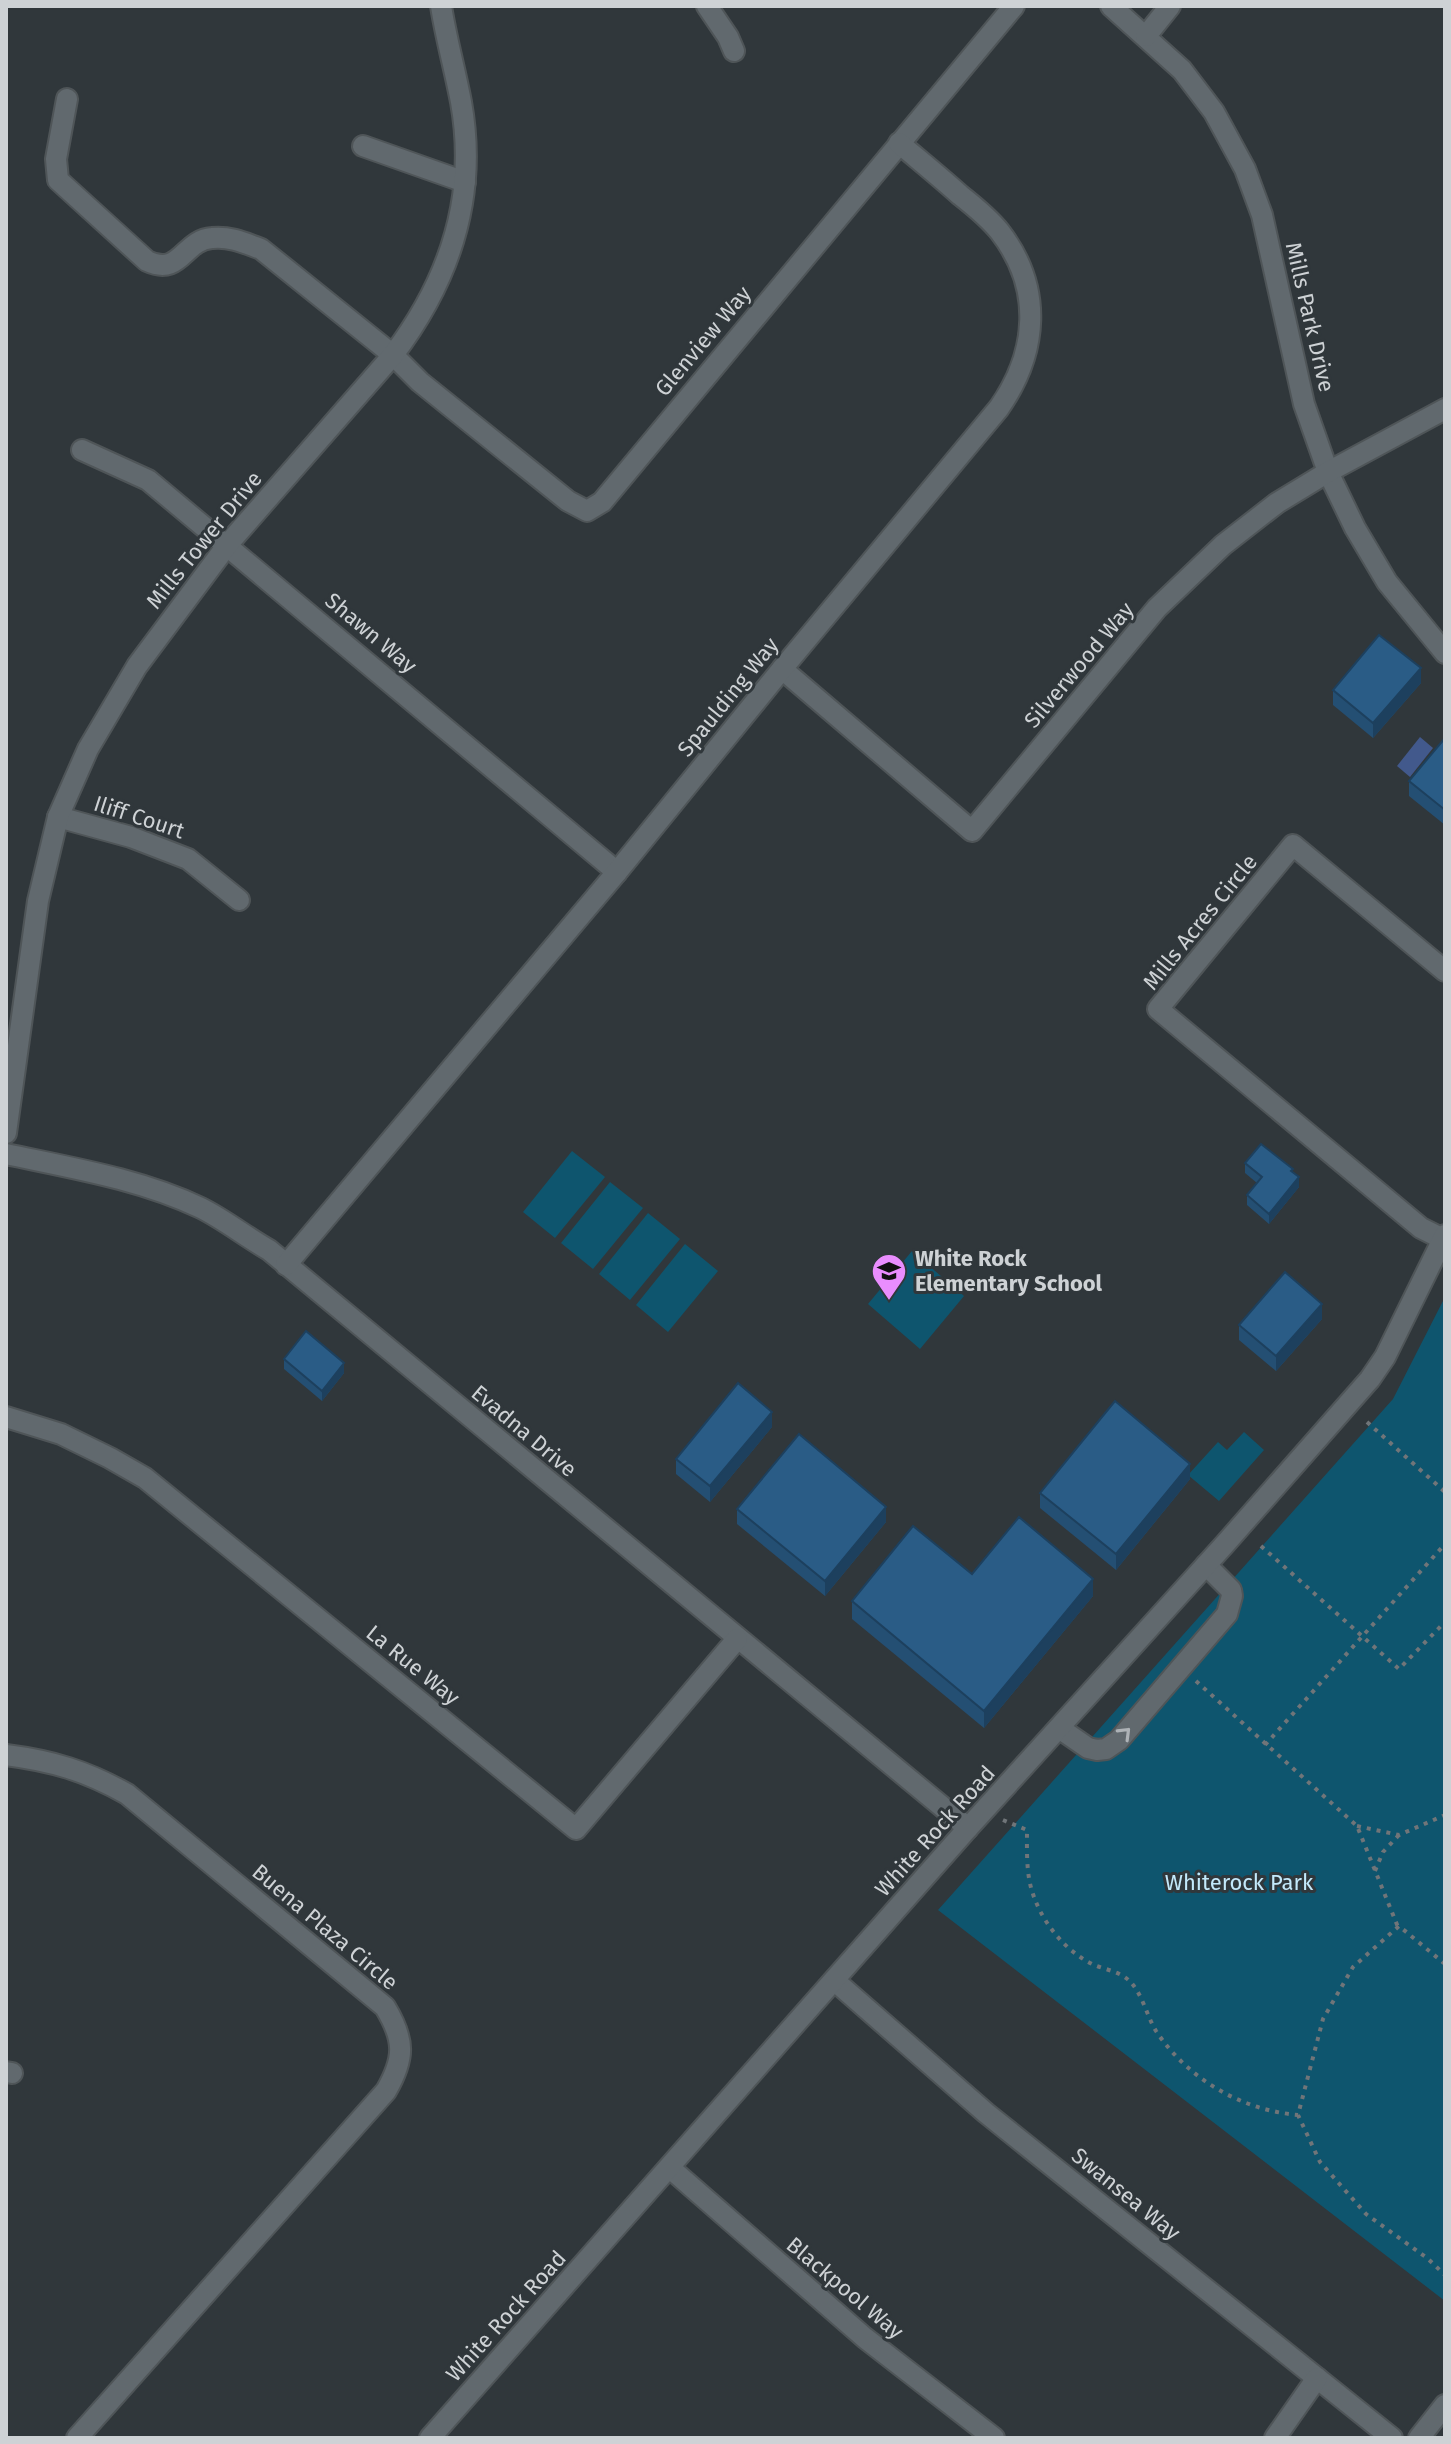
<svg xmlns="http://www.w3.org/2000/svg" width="1451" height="2444" viewBox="0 0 1451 2444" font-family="'Fira Sans',sans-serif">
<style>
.green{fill:#0e556e}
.water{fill:#42598c}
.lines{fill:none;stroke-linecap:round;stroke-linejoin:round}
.minor-casing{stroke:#4f5558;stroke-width:24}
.path{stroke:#707579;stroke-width:4;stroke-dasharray:4 6;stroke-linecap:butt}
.minor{stroke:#61696e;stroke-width:20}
.wall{fill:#244f73}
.shaded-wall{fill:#1d405e}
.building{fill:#2a5c86;stroke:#1d405e;stroke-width:2}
.oneway{stroke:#adb2b6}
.labels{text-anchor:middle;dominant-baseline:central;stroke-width:6;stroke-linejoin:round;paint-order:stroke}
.street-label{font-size:22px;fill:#ced2d5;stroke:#30373b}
.poi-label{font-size:22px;font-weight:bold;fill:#ced2d5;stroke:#30373b;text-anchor:start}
.park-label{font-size:22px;fill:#c3e9fb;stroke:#30373b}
</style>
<rect width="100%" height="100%" fill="#30373b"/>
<g class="green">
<path d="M572,1151L605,1177L555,1238L523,1212Z"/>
<path d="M610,1182L643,1208L593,1269L561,1243Z"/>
<path d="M648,1213L680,1239L630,1300L599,1274Z"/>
<path d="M685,1244L718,1271L668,1332L636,1305Z"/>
<path d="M912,1251L964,1296L920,1349L868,1304Z"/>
<path d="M1445,1297V2301L938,1910L1393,1399Z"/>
<path d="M1244,1432L1264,1450L1219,1501L1188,1475L1218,1442L1227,1450Z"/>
</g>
<path class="water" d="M1420,737L1433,748L1410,777L1397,766Z"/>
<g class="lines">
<g class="minor-casing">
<g id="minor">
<path d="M707,6L728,37L734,51"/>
<path d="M1111,6L1182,70L1214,112L1245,169L1262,215L1304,404L1328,472L1355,528L1387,582L1445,653"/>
<path d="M1146,36L1170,6"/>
<path d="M67,99L56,159L58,180L147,261C181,277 183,240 212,238C230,236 245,243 261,249L393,355L420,382L568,501L587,511L602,502L1014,6"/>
<path d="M363,146L465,182"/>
<path d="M82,450L148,480L617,872"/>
<path d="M782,669L972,831L1157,608L1223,545L1277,503L1328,472L1445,409"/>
<path d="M58,817L131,837L188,859L239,900"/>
<path d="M6,1133L38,901L58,817L88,749L137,666L228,544L393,355C450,280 478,197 461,102C455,70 446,38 441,6"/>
<path d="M6,1154C72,1168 140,1179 201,1208C225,1220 246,1237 269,1250L968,1828"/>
<path d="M1443,1239L1421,1228L1158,1009L1293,845L1445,971"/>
<path d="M286,1265L617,872L782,669L999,408C1038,352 1043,288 1000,232C989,218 974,206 960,195C940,177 919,160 899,143"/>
<path d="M6,1417L61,1434L110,1458L145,1478L576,1829L737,1639"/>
<path d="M1059,1728L1088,1748L1097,1750L1106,1749L1119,1740L1227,1614L1232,1596L1231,1590L1206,1565"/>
<path d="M6,1755C53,1761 86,1771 127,1794L385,2007C405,2040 405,2058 386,2091L77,2438"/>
<path d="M835,1981L986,2113L1392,2438"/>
<path d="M6,2072L12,2073"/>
<path d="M670,2168L865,2338L994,2438"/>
<path d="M430,2438L968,1828L1225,1544L1370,1379L1385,1357L1445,1235"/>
<path d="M1275,2438L1317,2378"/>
<path d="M1419,2438L1445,2405"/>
</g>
</g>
<g class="path">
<path d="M1367,1422L1445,1492"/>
<path d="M1261,1546L1399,1669L1442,1625H1445"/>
<path d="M1196,1681L1357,1826L1398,1927"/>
<path d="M1265,1745L1445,1544"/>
<path d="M1003,1820L1027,1830C1027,1849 1026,1872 1032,1891C1041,1921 1064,1950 1092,1964C1103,1969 1117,1971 1126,1978C1142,1990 1146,2015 1156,2031C1188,2079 1241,2110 1298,2115"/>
<path d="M1357,1826L1399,1835L1445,1815"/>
<path d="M1375,1871L1383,1852L1399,1835"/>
<path d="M1445,1964L1399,1926L1353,1967L1323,2019L1298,2115L1320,2162L1366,2214L1427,2258L1445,2275"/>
</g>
<use href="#minor" class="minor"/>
</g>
<g class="wall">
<path d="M1421,683L1373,738L1333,705V690Z"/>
<path d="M1445,738V825L1409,796V781Z"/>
<path d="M1245,1163L1293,1172L1299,1187L1269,1224L1247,1205V1195L1257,1183L1245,1173Z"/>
<path d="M1322,1319L1276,1371L1239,1340V1325Z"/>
<path d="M284,1359L344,1373L322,1401L284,1369Z"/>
<path d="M772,1427L710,1502L676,1474V1459Z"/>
<path d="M1190,1479L1116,1570L1040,1508V1493Z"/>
<path d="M737,1509L886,1522L825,1596L737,1524Z"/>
<path d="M972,1574L1093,1596L984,1728L852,1619V1601Z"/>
</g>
<g class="shaded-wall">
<path d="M1421,668V683L1373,738V723Z"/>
<path d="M1299,1177V1187L1269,1224V1214Z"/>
<path d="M1322,1304V1319L1276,1371V1356Z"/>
<path d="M344,1363V1373L322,1401V1391Z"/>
<path d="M772,1412V1427L710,1502V1486Z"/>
<path d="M1190,1464V1479L1116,1570V1554Z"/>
<path d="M886,1507V1522L825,1596V1581Z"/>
<path d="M1093,1579V1596L984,1728V1711Z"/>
</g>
<g class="building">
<path d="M1379,635L1421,668L1373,723L1333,690Z"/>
<path d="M1445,738V810L1409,781Z"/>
<path d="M1261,1144L1293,1169L1291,1171L1299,1177L1269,1214L1247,1195L1262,1177L1245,1163Z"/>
<path d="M1285,1272L1322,1304L1276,1356L1239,1325Z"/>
<path d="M306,1331L344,1363L322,1391L284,1359Z"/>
<path d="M738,1383L772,1412L710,1486L676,1459Z"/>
<path d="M1115,1401L1190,1464L1116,1554L1040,1493Z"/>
<path d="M799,1434L886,1507L825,1581L737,1509Z"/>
<path d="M1019,1517L1093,1579L984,1711L852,1601L913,1526L972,1574Z"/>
</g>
<defs><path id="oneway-chevron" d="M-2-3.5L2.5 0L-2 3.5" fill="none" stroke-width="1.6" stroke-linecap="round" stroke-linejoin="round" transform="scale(2)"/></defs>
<use class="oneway" href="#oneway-chevron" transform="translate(1125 1733) rotate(-45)"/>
<defs>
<g id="school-pin" transform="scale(1.8)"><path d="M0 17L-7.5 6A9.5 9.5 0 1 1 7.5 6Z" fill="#e98dfe" stroke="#30373b"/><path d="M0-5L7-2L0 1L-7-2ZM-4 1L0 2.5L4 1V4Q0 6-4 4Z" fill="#111"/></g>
</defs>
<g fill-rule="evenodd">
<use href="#school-pin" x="889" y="1271"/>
</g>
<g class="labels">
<g class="street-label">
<text transform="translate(1310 317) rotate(77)">Mills Park Drive</text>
<text transform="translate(703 341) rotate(-50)">Glenview Way</text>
<text transform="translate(204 540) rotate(-51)">Mills Tower Drive</text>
<text transform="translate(371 633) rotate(40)">Shawn Way</text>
<text transform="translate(1079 665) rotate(-50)">Silverwood Way</text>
<text transform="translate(728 697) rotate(-51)">Spaulding Way</text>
<text transform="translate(139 817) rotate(18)">Iliff Court</text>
<text transform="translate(1200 922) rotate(-51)">Mills Acres Circle</text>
<text transform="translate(524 1431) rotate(40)">Evadna Drive</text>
<text transform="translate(413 1665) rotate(39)">La Rue Way</text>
<text transform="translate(935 1831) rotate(-48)">White Rock Road</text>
<text transform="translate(325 1927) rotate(40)">Buena Plaza Circle</text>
<text transform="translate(1126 2194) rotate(39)">Swansea Way</text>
<text transform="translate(845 2288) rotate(40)">Blackpool Way</text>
<text transform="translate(506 2316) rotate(-48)">White Rock Road</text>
</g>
<g class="poi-label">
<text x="915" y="1258">White Rock<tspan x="915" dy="25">Elementary School</tspan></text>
</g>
<g class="park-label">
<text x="1239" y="1882">Whiterock Park</text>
</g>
</g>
<rect width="1451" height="2444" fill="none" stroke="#ced2d5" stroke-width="16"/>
</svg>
